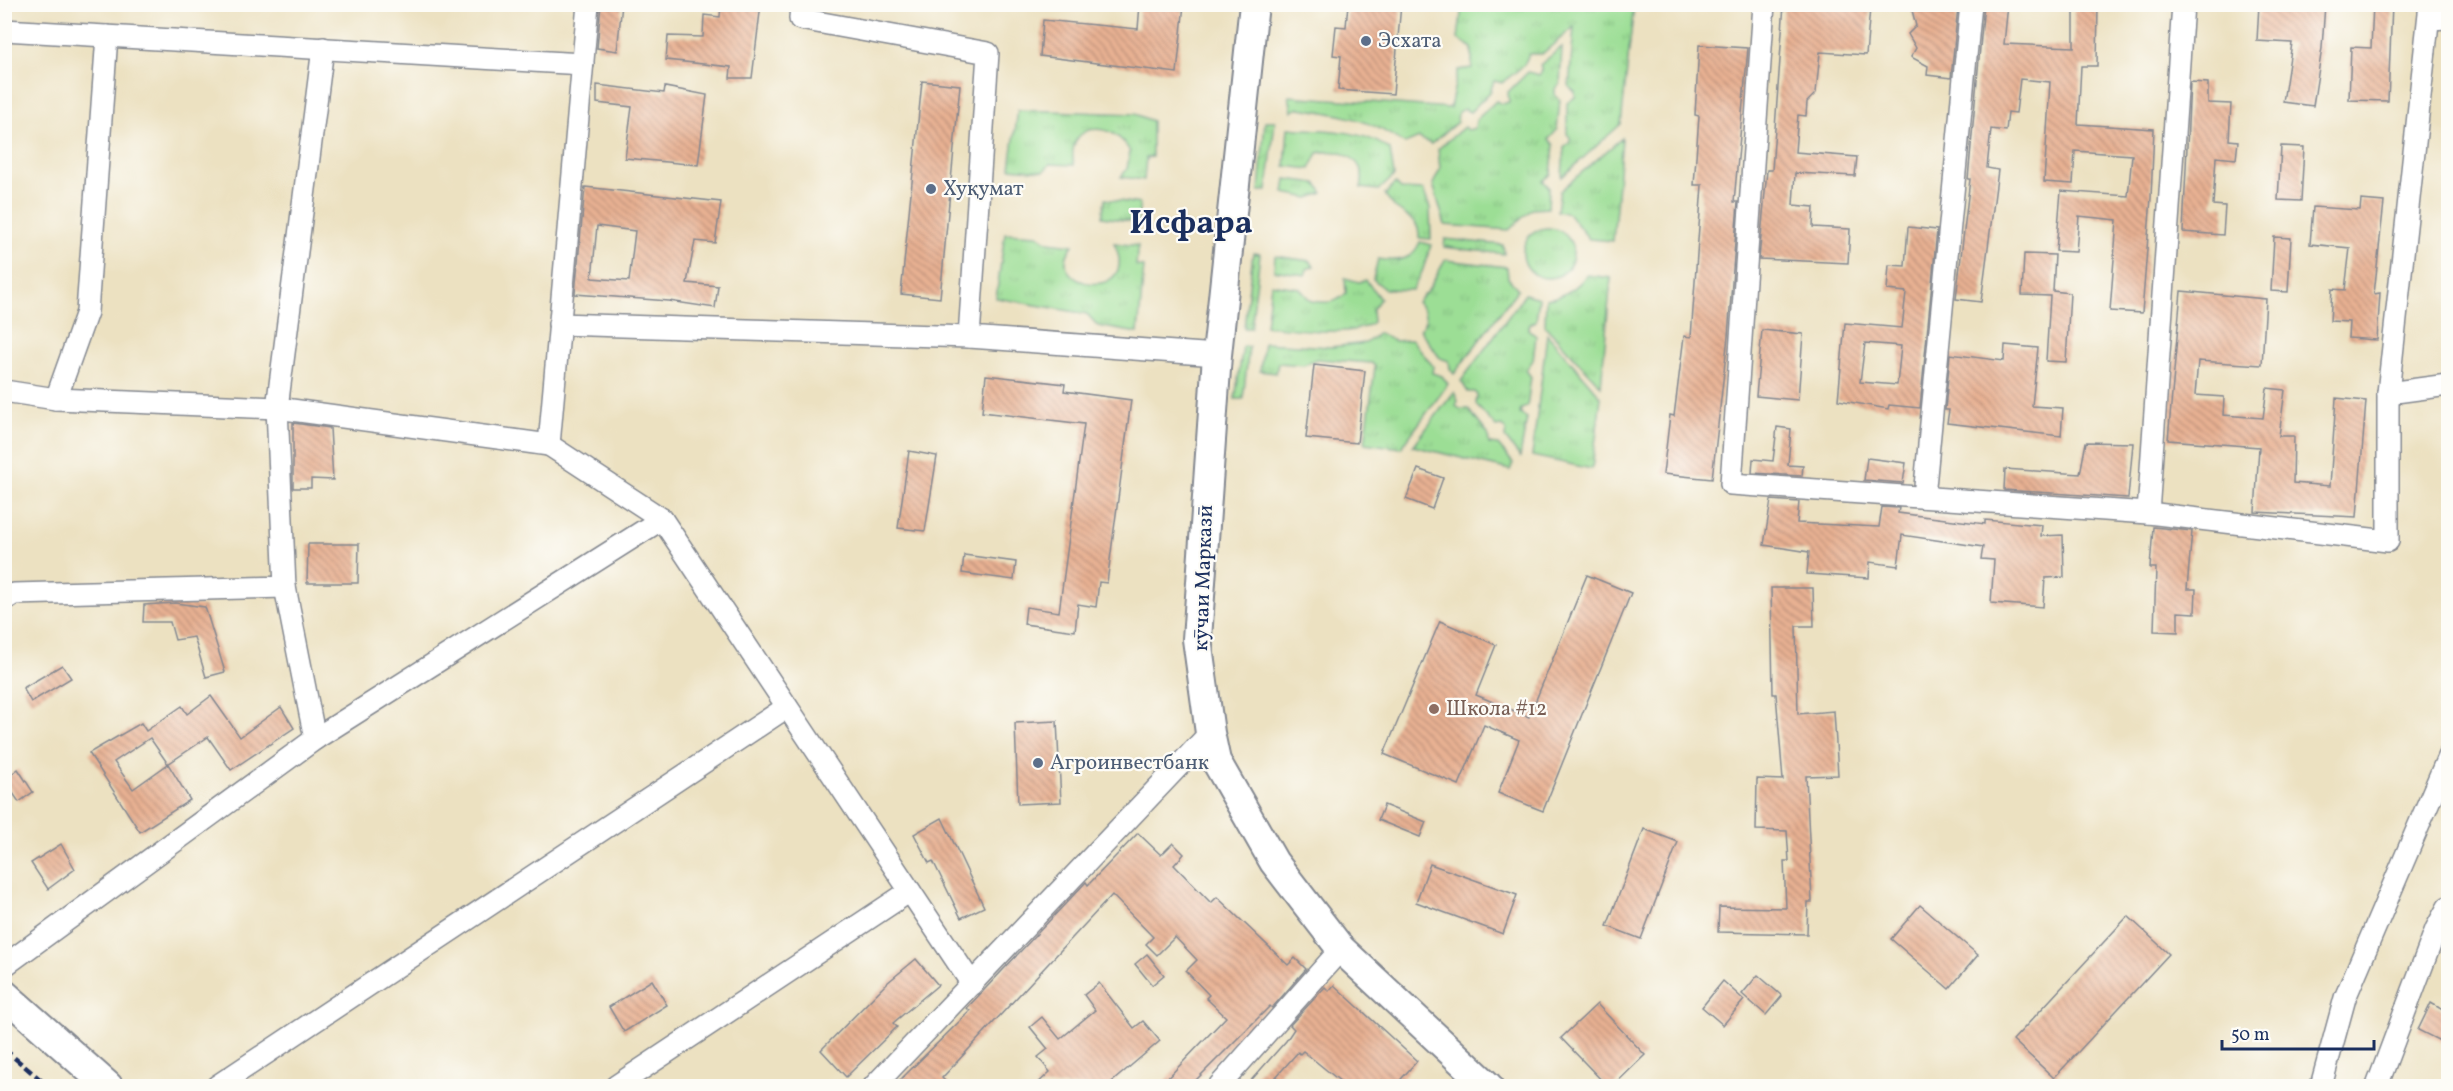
<svg xmlns="http://www.w3.org/2000/svg" width="2453" height="1091" viewBox="0 0 2453 1091" font-family="Vollkorn,serif">
<style>
.grass{fill:url(#grass-tufts);stroke:#5c867a;stroke-width:1.5}
.building{fill:url(#building-back-hatch);fill-rule:evenodd}
.lines{fill:none;stroke-linecap:round;stroke-linejoin:round}
.minor-casing{stroke:#848890;stroke-width:24}
.secondary-casing{stroke:#848890;stroke-width:32}
.minor{stroke:#fff;stroke-width:21}
.secondary{stroke:#fff;stroke-width:28}
.rail{stroke:#1b2f5e;stroke-width:4.5;stroke-dasharray:9 4.5;stroke-linecap:butt}
.service-dot{fill:#5c6f8a;stroke:#fdfcf7;stroke-width:2}
.education-dot{fill:#8d6e63;stroke:#fdfcf7;stroke-width:2}
.labels{text-anchor:middle;dominant-baseline:central;stroke-width:4.5;stroke-linejoin:round;paint-order:stroke}
.service-label{font-size:21px;fill:#4e5e75;stroke:#fdfcf7;text-anchor:start}
.street-label{font-size:21px;fill:#1b2f5e;stroke:#fdfcf7}
.education-label{font-size:21px;fill:#785e54;stroke:#fdfcf7;text-anchor:start}
.town-label{font-size:33px;font-weight:bold;fill:#1b2f5e;stroke:#fdfcf7}
</style>
<defs>
<pattern id="grass-tufts" width="24" height="20" patternUnits="userSpaceOnUse" patternTransform="scale(1.5)"><rect width="24" height="20" fill="#9cde95"/><path d="M3 7l-1-3M5 7V3M7 7l1-3M15 17l-1-3M17 17v-4M19 17l1-3" fill="none" stroke="#86bf83"/></pattern>
<pattern id="building-back-hatch" width="6" height="6" patternUnits="userSpaceOnUse" patternTransform="scale(1.5)"><rect width="6" height="6" fill="#e8b192"/><path d="M-1 5l2 2M0 0l6 6M5-1l2 2" fill="none" stroke="#bb907a"/></pattern>
</defs>
<rect width="100%" height="100%" fill="#fdfcf7"/>
<filter id="ink" filterUnits="userSpaceOnUse"><feTurbulence type="fractalNoise" baseFrequency=".0167" numOctaves="2"/><feDisplacementMap in="SourceGraphic" scale="12" xChannelSelector="R" yChannelSelector="G"/><feConvolveMatrix kernelMatrix="1 2 1 2 8 2 1 2 1" color-interpolation-filters="sRGB"/></filter>
<filter id="wash" filterUnits="userSpaceOnUse"><feTurbulence type="fractalNoise" baseFrequency=".008" numOctaves="4" result="noise"/><feDisplacementMap in="SourceGraphic" scale="24" xChannelSelector="R" yChannelSelector="G"/><feGaussianBlur stdDeviation="1.35" result="paint"/><feColorMatrix in="noise" values="0 0 0 0 0 0 0 0 0 0 0 0 0 0 0 0 0 1.4 0 .05"/><feComposite in="paint" operator="in"/></filter>
<g filter="url(#wash)">
<rect width="100%" height="100%" fill="#ece1c1"/>
<g class="grass">
<path d="M1462,5H1634L1621,124L1562,177L1564,147L1570,142V137L1567,134V103L1575,97V92L1569,87L1574,27L1542,54H1529L1524,65L1502,83L1494,81L1490,92L1470,112L1464,109L1458,112L1457,122L1431,144L1419,138L1405,144C1368,118 1343,115 1300,108L1292,111L1289,96L1450,108L1458,70L1472,68V48L1458,39Z"/>
<path d="M1562,47L1560,84L1555,89V95L1560,100L1557,130L1549,139L1554,145L1551,174L1543,181L1549,187L1548,208L1532,209L1509,230L1445,225L1433,184L1440,169L1438,149L1464,127L1468,130L1475,128L1476,120L1496,101L1502,104L1509,102L1508,92L1528,72L1539,75L1542,71L1540,65Z"/>
<path d="M1018,110L1135,114L1152,121V157L1146,158L1144,180L1121,177L1127,169L1130,152C1113,117 1064,123 1074,165L1050,164L1044,171L1010,168Z"/>
<path d="M1265,121H1275L1267,191H1259Z"/>
<path d="M1288,128C1321,131 1363,128 1390,150L1394,176L1379,190L1361,188C1368,160 1342,147 1318,153L1310,169L1285,166Z"/>
<path d="M1622,138L1613,241L1589,239L1569,214L1557,211L1560,191Z"/>
<path d="M1286,179L1316,183L1323,193L1309,198L1284,193Z"/>
<path d="M1395,183L1401,189L1423,190L1430,208L1431,239L1419,238C1420,221 1409,218 1398,210C1393,207 1389,199 1385,195Z"/>
<path d="M1105,199L1140,204L1137,222L1102,217Z"/>
<circle cx="1548" cy="253" r="25"/>
<path d="M1005,233L1038,235L1048,242L1073,245C1039,290 1143,303 1114,243L1138,246L1136,266L1144,267L1138,333L1098,326L1087,314L996,298Z"/>
<path d="M1445,239L1503,245L1504,254L1444,247Z"/>
<path d="M1420,242L1431,245L1422,272L1412,290L1385,289L1373,279L1378,259C1397,262 1412,261 1420,242Z"/>
<path d="M1253,253L1260,254L1251,328H1244Z"/>
<path d="M1275,256L1310,261L1314,266L1307,269L1305,275L1274,270Z"/>
<path d="M1445,260L1507,267L1508,278L1518,289L1454,374L1450,369L1449,361L1440,358L1420,330L1426,320L1424,311L1417,302L1429,289Z"/>
<path d="M1587,275L1611,278L1601,386L1545,326L1546,299C1563,297 1576,289 1587,275Z"/>
<path d="M1345,278L1359,282L1366,280L1380,299L1372,310L1373,322C1354,339 1291,328 1266,326L1271,284L1299,288L1311,301C1325,303 1336,304 1346,293Z"/>
<path d="M1525,294L1539,298L1536,321L1530,324L1528,329L1536,336L1533,360L1526,370L1531,377L1527,407L1521,409L1520,414L1527,418L1520,457L1505,438L1506,429L1501,426L1496,427L1476,405L1477,395L1474,392H1468L1461,381Z"/>
<path d="M1379,333L1394,341L1412,340L1433,366L1432,373L1442,376L1448,384L1401,448L1365,443L1375,367L1372,363L1316,359L1304,365L1278,363L1276,373L1260,371L1264,343L1331,347L1366,343Z"/>
<path d="M1547,334L1601,397L1592,469L1532,456Z"/>
<path d="M1243,346L1249,347L1243,399H1235Z"/>
<path d="M1454,392L1458,401L1456,406L1460,409H1468L1488,434L1489,444L1498,445L1513,463L1510,470L1413,446Z"/>
</g>
<g id="blocks">
<g class="building">
<path d="M601,4H622L617,51L597,48Z"/>
<path d="M721,4H761L752,78H730L731,67L666,60L668,36L703,37L704,15L720,17Z"/>
<path d="M1140,4H1184L1177,73L1040,56L1043,20L1138,29Z"/>
<path d="M1348,4H1401L1393,94L1338,90L1341,56L1333,55L1336,26L1346,27Z"/>
<path d="M1784,4L1870,8L1866,55L1820,52L1816,93L1807,102L1806,116L1798,115L1795,152L1857,157L1855,176L1795,173L1793,205L1814,207L1813,227L1850,229L1848,263L1759,259L1767,170H1772Z"/>
<path d="M1922,4L1958,6L1951,78L1927,75L1928,66L1911,57L1916,48L1908,34L1916,26L1912,10Z"/>
<path d="M1984,4H2008L2004,44L2074,47V4H2098L2097,66H2081L2078,124L2154,129L2151,198L2142,313L2110,311L2117,220L2079,216L2076,252L2056,251L2061,191L2128,196L2132,155L2075,151L2073,184L2044,182L2050,82L2020,79L2016,113L2008,112L2006,131L1991,129L1987,168L1998,170L1981,302L1956,299L1970,179H1968Z"/>
<path d="M2259,4H2325L2322,48L2313,106L2283,102L2292,43L2257,41Z"/>
<path d="M2373,4H2392L2388,101L2349,100L2351,47L2371,48Z"/>
<path d="M1699,45L1748,48L1734,202H1738L1728,336L1712,479L1663,474L1670,415L1674,416L1684,336L1691,337L1702,185H1694L1699,116L1695,115Z"/>
<path d="M922,81L960,85L940,298L901,294Z"/>
<path d="M2190,82L2208,83V103L2231,104L2229,140L2238,141L2236,159L2216,157L2213,205L2225,206L2223,235L2183,232Z"/>
<path d="M597,85L664,93L665,87L707,95L698,165L625,158L632,107L597,103Z"/>
<path d="M2281,146L2304,147L2301,201L2278,200Z"/>
<path d="M585,187L721,202L715,243L695,241L687,283L718,286L715,308L669,301L575,294ZM597,226L635,231L629,281L592,278Z"/>
<path d="M2361,200L2384,202L2374,294L2380,293L2377,340L2348,338L2349,322L2330,321L2332,289L2345,290L2350,248L2310,244L2313,207L2360,210Z"/>
<path d="M1908,227L1937,230L1920,408L1889,405L1888,409L1838,400L1845,323L1902,328L1906,292L1887,290L1889,265L1905,266ZM1865,343L1901,346L1897,385L1860,382Z"/>
<path d="M2274,237L2291,238L2288,292L2271,291Z"/>
<path d="M2024,254L2055,255L2053,291L2070,293L2066,362L2046,361L2050,296L2022,295Z"/>
<path d="M2181,291L2266,299L2262,365L2198,361L2195,395L2224,397L2223,415L2263,418L2267,388L2285,390L2279,436H2294L2293,483L2330,486L2336,398L2366,401L2357,517L2255,512L2259,447L2168,440Z"/>
<path d="M1762,330L1803,334L1798,400L1756,396Z"/>
<path d="M2005,345L2038,348L2032,406L2063,408L2061,436L1947,423L1949,410H1945L1950,354L2004,361Z"/>
<path d="M1314,365L1365,371L1357,443L1306,438Z"/>
<path d="M986,375L1065,384L1064,391L1131,400L1107,583L1099,582L1096,607L1078,604L1075,631L1024,624L1026,607L1059,612L1084,424L982,412Z"/>
<path d="M293,423L330,428L333,480L311,479V488H293Z"/>
<path d="M1777,427L1791,429L1788,465L1803,466L1802,476L1752,473L1753,459L1773,461Z"/>
<path d="M2086,442L2133,443L2128,498L2004,490L2005,469L2080,474Z"/>
<path d="M909,451L937,456L925,531L898,528Z"/>
<path d="M1867,458L1906,463L1903,483L1864,480Z"/>
<path d="M1418,469L1443,478L1432,509L1406,499Z"/>
<path d="M1771,500L1799,502L1797,523L1879,527L1882,507L1899,508L1898,513L1985,524V520L2042,525L2041,536L2063,535L2064,577L2045,578L2043,607L1991,603L1994,560L1981,559L1983,547L1902,535L1898,566L1870,562L1869,578L1807,574L1809,552L1764,545Z"/>
<path d="M2153,527L2192,531L2187,589H2196L2195,613L2178,612V632L2154,631L2156,568H2150Z"/>
<path d="M308,544H359L358,583H307Z"/>
<path d="M964,555L1016,562L1014,580L962,573Z"/>
<path d="M1587,575L1631,593L1543,811L1498,793L1519,740L1484,725L1459,785L1384,754L1440,621L1496,645L1476,695L1529,717Z"/>
<path d="M1771,588H1813L1814,626H1796L1798,714L1834,711L1838,775L1806,776L1812,902H1808L1807,934L1718,932L1719,907L1786,908L1784,861H1789L1787,831L1756,830L1757,779L1783,780L1776,694H1773Z"/>
<path d="M175,603L205,607L225,672L206,677L194,637L175,640L170,622H143L144,605Z"/>
<path d="M62,665L71,678L31,702L23,688Z"/>
<path d="M211,696L240,737L281,707L294,728L231,770L208,737L168,764L190,800L140,832L89,753L141,723L146,731L182,706L187,714ZM150,738L168,764L133,789L114,762Z"/>
<path d="M1057,721L1061,802L1018,804L1015,723Z"/>
<path d="M18,769L33,792L19,802L4,780Z"/>
<path d="M1384,805L1426,822L1420,837L1378,820Z"/>
<path d="M942,818L984,907L961,918L933,861L929,863L914,834Z"/>
<path d="M1644,829L1678,842L1641,939L1607,926Z"/>
<path d="M1138,833L1161,855L1173,843L1184,854L1174,865L1211,903L1217,897L1288,965L1295,958L1306,969L1272,1008L1270,1006L1190,1086H1160L1226,1017L1206,998L1209,995L1186,971L1197,960L1175,937L1157,955L1146,944L1153,937L1112,895L942,1078L950,1086H894L970,1011L967,1008L1086,882L1088,885Z"/>
<path d="M61,844L75,869L48,889L31,863Z"/>
<path d="M1430,864L1517,895L1503,934L1416,902Z"/>
<path d="M1920,905L1978,955L1949,989L1891,939Z"/>
<path d="M2128,916L2169,954L2054,1078L2013,1040Z"/>
<path d="M1147,954L1164,975L1152,985L1135,964Z"/>
<path d="M916,959L938,985L893,1023L897,1027L846,1077L821,1050L887,983Z"/>
<path d="M1758,975L1782,996L1766,1015L1742,994Z"/>
<path d="M652,980L667,1005L624,1032L609,1007Z"/>
<path d="M1723,981L1744,1000L1723,1025L1702,1007Z"/>
<path d="M1099,983L1134,1028L1143,1021L1160,1041L1107,1086H1035L1050,1072L1038,1057L1048,1049L1030,1027L1042,1017L1060,1039L1095,1010L1084,995Z"/>
<path d="M1334,985L1417,1061L1395,1086H1389L1382,1080L1375,1086H1346L1303,1051L1300,1054L1298,1052L1268,1086H1246L1286,1041L1294,1029L1290,1025L1325,987L1329,991Z"/>
<path d="M2431,1003L2448,1013V1045L2418,1030Z"/>
<path d="M1597,1004L1645,1055L1613,1086H1607L1561,1038Z"/>
</g>
</g>
</g>
<g filter="url(#ink)">
<use href="#blocks" fill-opacity="0" stroke="#848890" stroke-width="1.5"/>
<g class="lines">
<g class="minor-casing">
<g id="minor">
<path d="M801,4L800,19L988,53L969,337L1217,355"/>
<path d="M1764,4L1731,484L2148,513L2388,541V393L2430,4"/>
<path d="M2429,19L2448,18"/>
<path d="M4,30L583,64"/>
<path d="M559,324L969,337"/>
<path d="M4,391L56,399L277,408L549,445L588,4"/>
<path d="M2388,393L2448,385"/>
<path d="M56,399L87,312L107,36"/>
<path d="M1924,497L1971,4"/>
<path d="M2148,513L2183,4"/>
<path d="M662,519L972,984"/>
<path d="M4,600L14,594L285,587L277,408L323,48"/>
<path d="M315,739L662,519L549,445"/>
<path d="M4,966L315,739L285,587"/>
<path d="M217,1086L787,707"/>
<path d="M616,1086L910,891"/>
<path d="M874,1086L1210,733"/>
<path d="M1219,1086L1341,949"/>
<path d="M2321,1086L2345,998L2448,757"/>
<path d="M2377,1086L2436,929L2448,907"/>
</g>
</g>
<g class="secondary-casing">
<g id="secondary">
<path d="M1254,4L1217,355L1197,639L1210,733L1216,761L1274,862L1341,949L1488,1086"/>
<path d="M4,994L108,1086"/>
</g>
</g>
<use href="#minor" class="minor"/>
<use href="#secondary" class="secondary"/>
<path class="rail" d="M4,1049L48,1086"/>
</g>
</g>
<g class="service-dot">
<circle cx="1366" cy="41" r="6"/>
<circle cx="931" cy="189" r="6"/>
<circle cx="1038" cy="763" r="6"/>
</g>
<circle class="education-dot" cx="1434" cy="709" r="6"/>
<g class="labels">
<g class="service-label">
<text x="1378" y="41">Эсхата</text>
<text x="943" y="189">Хуқумат</text>
<text x="1050" y="763">Агроинвестбанк</text>
</g>
<g class="street-label">
<text transform="translate(1204 578) rotate(-88)">кӯчаи Марказӣ</text>
</g>
<g class="education-label">
<text x="1446" y="709">Школа #12</text>
</g>
<g class="town-label">
<text x="1191" y="225">Исфара</text>
</g>
</g>
<rect width="2453" height="1091" fill="none" stroke="#fdfcf7" stroke-width="24"/>
<path d="M2222 1040v9h152v-9" fill="none" stroke="#1b2f5e" stroke-width="3"/>
<text x="2231" y="1040" font-size="18" fill="#1b2f5e" stroke="#fdfcf7" stroke-width="4.5" paint-order="stroke">50 m</text>
</svg>
